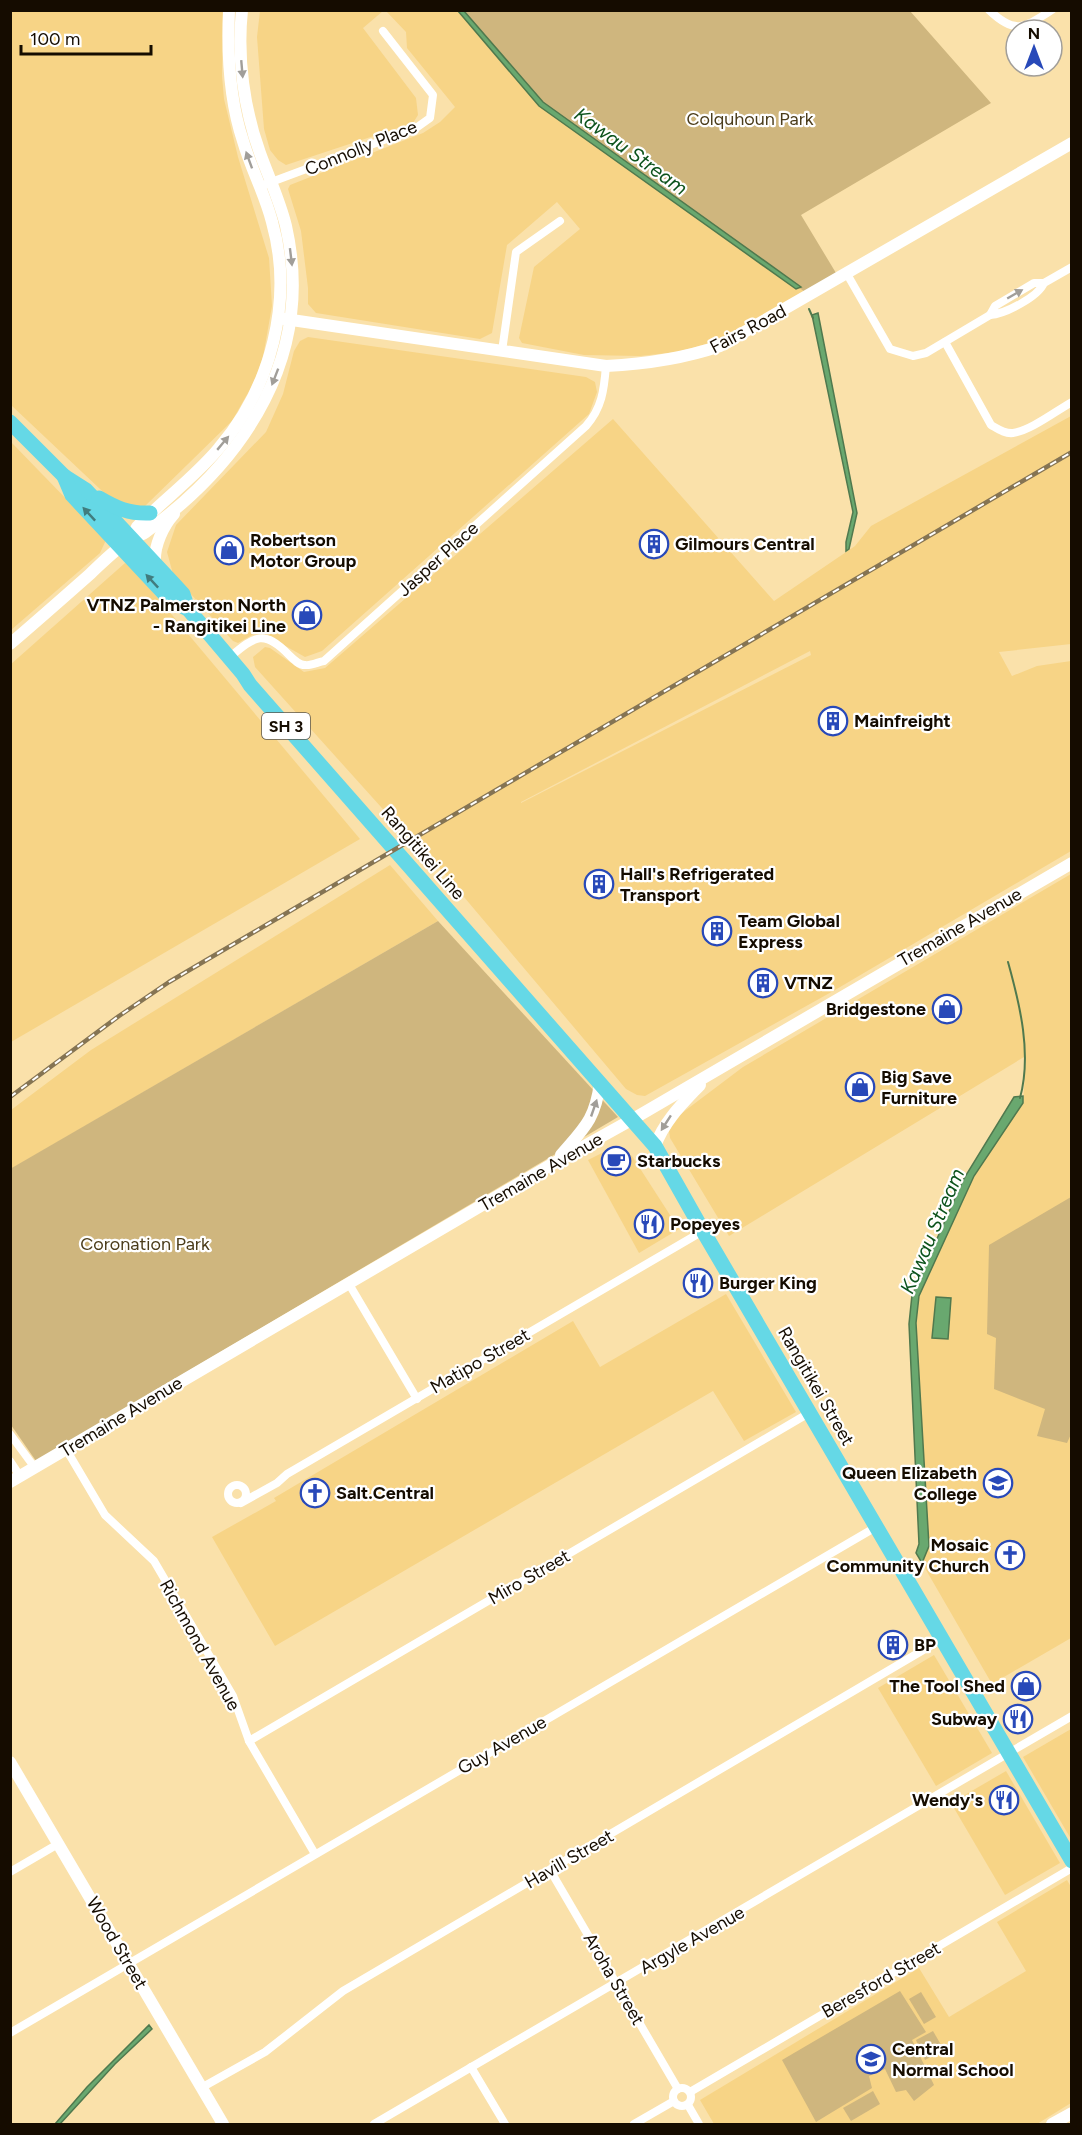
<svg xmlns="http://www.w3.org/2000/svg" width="1082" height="2135" viewBox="0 0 1082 2135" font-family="Figtree,sans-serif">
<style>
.built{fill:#f7d486;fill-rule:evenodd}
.green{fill:#cfb67e}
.water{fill:#69a86f;stroke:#50794e;stroke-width:1.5}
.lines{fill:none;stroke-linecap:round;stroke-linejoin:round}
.stream{stroke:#50794e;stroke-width:2}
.street{stroke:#fff;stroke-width:8}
.secondary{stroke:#fff;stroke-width:12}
.highway{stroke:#65d8e6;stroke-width:15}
.rail-casing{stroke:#857453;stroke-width:4.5}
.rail{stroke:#fff;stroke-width:2;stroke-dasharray:7;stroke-linecap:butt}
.oneway{fill:#a19e99}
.oneway2{fill:#417c7e}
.labels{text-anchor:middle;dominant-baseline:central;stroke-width:4.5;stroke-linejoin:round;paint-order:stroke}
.shield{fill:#fff;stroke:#5b554c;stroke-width:1.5}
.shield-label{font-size:16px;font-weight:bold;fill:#150c00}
.park-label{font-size:18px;fill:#4b3c1a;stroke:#fff}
.street-label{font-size:18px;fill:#150c00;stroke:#fff}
.poi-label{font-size:18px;font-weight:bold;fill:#150c00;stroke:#fff;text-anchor:start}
.water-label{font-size:20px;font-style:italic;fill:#0d531c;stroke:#fff}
</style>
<rect width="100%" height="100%" fill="#fae1aa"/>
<g class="built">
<path d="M10,11H223L222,76L224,99L238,157L269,258L272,306L263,357L253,384L232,421L143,508L118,506L11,405Z"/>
<path d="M260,11H383L363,28L416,98L418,115L413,123L286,165L278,160L270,150L264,129L257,37Z"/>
<path d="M386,11H461L805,292L717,341L677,352L640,356L584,355L522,343L519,338L534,267L580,229L557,202L507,245L492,333L480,339L316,313L308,304V288L301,231L288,189L290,185L423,133L440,122L455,107L407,48L406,32Z"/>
<path d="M308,337L586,377L595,382L597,392L589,414L322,651L305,657L266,635H252L238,643L233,641L173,574L167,552L176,525L266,432L283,394L294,351L300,341Z"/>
<path d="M1071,416V644L999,652L1012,676L1037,666L1071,661V851L835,990L645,1096L637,1095L626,1089L426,852L399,827L255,667L253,657L265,647L270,648L304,672L325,668L613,419L774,601L855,546L871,526ZM810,651L811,655L521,803V802Z"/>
<path d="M10,441L106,540L100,553L11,630Z"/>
<path d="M125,563L131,566L360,839L11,1042L10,665Z"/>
<path d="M390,865L438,921L11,1169V1110L91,1050Z"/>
<path d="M1071,874V1638L992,1684L922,1563L928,1545L916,1323L919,1296L974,1176L1023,1103L1026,1058L1024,1057L729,1236L670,1138L669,1131L678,1116L743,1067Z"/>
<path d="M610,1149H620L632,1156L679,1229L639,1253L588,1160Z"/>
<path d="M726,1294L796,1412L744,1441L713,1391L275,1646L212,1537L276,1501L274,1498L573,1321L600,1367Z"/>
<path d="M934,1655L992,1753L936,1786L878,1688Z"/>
<path d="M1071,1729V1839L1023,1757Z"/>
<path d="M1006,1771L1060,1863L1005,1895L951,1803Z"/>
<path d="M1067,1880L1071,1887V2103L1037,2124H714L700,2100L919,1968L949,2017L1026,1971L997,1922Z"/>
</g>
<g class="green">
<path d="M461,11H910L991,103L801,215L836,273L805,292L541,103Z"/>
<path d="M438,921L618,1117L36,1461L11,1425L10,1169Z"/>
<path d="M1071,1197L1072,1432L1067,1443L1037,1436L1045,1409L994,1389L996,1338L987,1334L989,1245Z"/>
<path d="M900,1991L926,2032L912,2040L934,2085L914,2101L906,2090L896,2092L885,2069L869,2076L872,2088L816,2122L782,2060Z"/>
<path d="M921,1992L936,2017L924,2024L909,1999Z"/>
<path d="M933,2031L944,2050L925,2060L916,2040Z"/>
<path d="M873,2091L880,2104L851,2121L843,2108Z"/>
</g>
<g class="water">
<path d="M458,11H464L543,102L801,287L796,289L539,106Z"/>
<path d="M818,313L857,513L849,549L846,551V542L853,512L812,315Z"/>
<path d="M1023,1096V1103L974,1176L919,1296L916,1323L929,1546L922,1563L916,1553L919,1544L909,1324L912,1295L963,1180L1014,1097Z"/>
<path d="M936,1297L951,1298L948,1339L932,1338Z"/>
<path d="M149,2025L152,2029L115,2064L60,2124H55L87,2087Z"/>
</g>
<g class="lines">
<g class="stream">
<path d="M809,309L813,318"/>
<path d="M1008,962C1020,1005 1032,1054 1020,1098"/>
</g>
<g class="street">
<path d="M989,10C1015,35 1024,28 1052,10"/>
<path d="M266,184L416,128L430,118L433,95L383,31"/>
<path d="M847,274L890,349L913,356L926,353L990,315"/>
<path d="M1044,283C1038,297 1005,314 990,315L995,306L1034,283H1044L1072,267"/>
<path d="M945,342L991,425C998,429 1005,434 1013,433C1030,431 1056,411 1072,402"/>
<path d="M502,351L516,252L560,221"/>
<path d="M230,657C255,636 264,629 289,655C294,660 299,665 305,665C311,666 318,662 324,661L586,426C602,408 604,390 606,366"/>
<path d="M349,1284L417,1399"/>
<path d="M10,1434L35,1468"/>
<path d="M66,1449L105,1515L154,1561L233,1696L249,1741L315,1854"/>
<path d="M10,1461L20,1476"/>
<circle cx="237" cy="1494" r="9"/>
<path d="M241,1503L277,1483L287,1474L703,1231"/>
<path d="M249,1741L809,1413"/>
<path d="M550,1870L678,2089"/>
<path d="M10,1872L58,1844"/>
<path d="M10,2033L876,1527"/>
<path d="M471,2067L505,2124"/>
<circle cx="682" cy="2097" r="9"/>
<path d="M201,2088L265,2052L343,1991L942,1639"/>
<path d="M690,2092L1072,1868"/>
<path d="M688,2105L699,2124"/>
<path d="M374,2124L1072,1716"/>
<path d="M634,2124L674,2101"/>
</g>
<g class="secondary">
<path d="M278,318L606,366C646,364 682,359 720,346L1072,143"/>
<path d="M131,539L137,527C163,500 195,477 219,448C271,388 294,300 272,222C265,194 251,169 243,141C229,99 227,55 229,10"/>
<path d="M155,562C154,546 163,526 174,514"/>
<path d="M10,644C37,621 63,598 89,575C102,563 115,549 130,540C135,536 141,536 146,532C247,459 315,354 286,226C280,201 269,178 260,153C244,109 237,58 242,10"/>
<path d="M655,1146C665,1120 682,1104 700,1085"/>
<path d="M561,1155C584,1128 595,1120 600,1083"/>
<path d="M10,1482L554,1163L633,1119L1072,863"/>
<path d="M10,1762L223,2124"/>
<path d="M1052,2124L1072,2113"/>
</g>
<g class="highway">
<path d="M10,422L64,476L86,490L173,583L183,594L188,609L243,674L250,685L655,1146L703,1231L1072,1861"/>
<path d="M64,476L72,495L171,601L188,609"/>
<path d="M99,498C116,508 129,514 150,513"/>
</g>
<g class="rail-casing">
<path id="rail" d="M10,1097L119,1016L169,982L1072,452"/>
</g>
<use href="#rail" class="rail"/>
</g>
<defs><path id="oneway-solid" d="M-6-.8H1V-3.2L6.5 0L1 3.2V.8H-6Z" transform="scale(1.5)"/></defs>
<g class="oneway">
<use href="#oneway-solid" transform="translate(242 69) rotate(85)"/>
<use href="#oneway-solid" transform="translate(249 160) rotate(-110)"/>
<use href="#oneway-solid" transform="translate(291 257) rotate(83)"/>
<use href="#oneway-solid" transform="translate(1015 294) rotate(-30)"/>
<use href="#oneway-solid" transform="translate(275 377) rotate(111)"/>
<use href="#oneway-solid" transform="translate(223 443) rotate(-50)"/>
<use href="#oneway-solid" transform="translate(594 1108) rotate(-71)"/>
<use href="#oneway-solid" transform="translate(666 1123) rotate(123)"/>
</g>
<g class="oneway2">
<use href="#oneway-solid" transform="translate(89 514) rotate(-133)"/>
<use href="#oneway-solid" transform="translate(152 581) rotate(-133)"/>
</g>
<defs>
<g id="building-ring" transform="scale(1.5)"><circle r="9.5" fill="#fff" stroke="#2849b9" stroke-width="1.5"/><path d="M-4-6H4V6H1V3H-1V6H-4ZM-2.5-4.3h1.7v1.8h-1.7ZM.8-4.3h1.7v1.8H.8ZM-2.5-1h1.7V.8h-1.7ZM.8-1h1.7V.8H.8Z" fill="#2849b9"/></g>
<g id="shop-ring" transform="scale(1.5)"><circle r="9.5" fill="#fff" stroke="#2849b9" stroke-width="1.5"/><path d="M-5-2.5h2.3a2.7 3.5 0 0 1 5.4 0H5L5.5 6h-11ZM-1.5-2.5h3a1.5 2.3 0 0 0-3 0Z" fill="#2849b9"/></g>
<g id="cafe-ring" transform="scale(1.5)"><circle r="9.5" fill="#fff" stroke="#2849b9" stroke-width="1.5"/><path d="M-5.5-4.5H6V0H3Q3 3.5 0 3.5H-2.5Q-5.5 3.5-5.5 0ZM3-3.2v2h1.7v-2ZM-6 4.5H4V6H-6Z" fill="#2849b9"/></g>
<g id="restaurant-ring" transform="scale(1.5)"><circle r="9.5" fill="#fff" stroke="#2849b9" stroke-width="1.5"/><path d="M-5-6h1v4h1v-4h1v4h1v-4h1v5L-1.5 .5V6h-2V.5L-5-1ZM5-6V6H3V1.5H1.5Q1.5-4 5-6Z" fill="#2849b9"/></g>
<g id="school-ring" transform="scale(1.5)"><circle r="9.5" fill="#fff" stroke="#2849b9" stroke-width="1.5"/><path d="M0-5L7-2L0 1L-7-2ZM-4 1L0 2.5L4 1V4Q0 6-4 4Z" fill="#2849b9"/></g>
<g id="church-ring" transform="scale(1.5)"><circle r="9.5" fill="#fff" stroke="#2849b9" stroke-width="1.5"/><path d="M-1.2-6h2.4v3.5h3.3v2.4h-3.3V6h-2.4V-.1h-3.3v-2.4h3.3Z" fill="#2849b9"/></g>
</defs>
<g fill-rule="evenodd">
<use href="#building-ring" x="654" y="544"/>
<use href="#shop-ring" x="229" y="550"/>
<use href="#shop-ring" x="307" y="615"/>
<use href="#building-ring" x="833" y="721"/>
<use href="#building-ring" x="599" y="884"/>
<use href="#building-ring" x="717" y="931"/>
<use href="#building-ring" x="763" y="983"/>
<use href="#shop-ring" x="947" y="1009"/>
<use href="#shop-ring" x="860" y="1087"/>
<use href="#cafe-ring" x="616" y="1161"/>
<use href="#restaurant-ring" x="649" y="1224"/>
<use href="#restaurant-ring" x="698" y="1283"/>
<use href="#school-ring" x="998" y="1483"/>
<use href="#church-ring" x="315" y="1493"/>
<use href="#church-ring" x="1010" y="1555"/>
<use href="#building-ring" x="893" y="1645"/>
<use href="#shop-ring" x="1026" y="1686"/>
<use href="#restaurant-ring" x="1018" y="1719"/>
<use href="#restaurant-ring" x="1004" y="1800"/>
<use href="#school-ring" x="871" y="2059"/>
</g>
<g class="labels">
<rect class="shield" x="262" y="713" width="48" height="26" rx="4.5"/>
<g class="shield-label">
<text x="286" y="726">SH 3</text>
</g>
<g class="park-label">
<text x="750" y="119">Colquhoun Park</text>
<text x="145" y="1244">Coronation Park</text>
</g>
<g class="street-label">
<text transform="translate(361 148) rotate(-22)">Connolly Place</text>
<text transform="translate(748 329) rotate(-28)">Fairs Road</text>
<text transform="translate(438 559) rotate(-42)">Jasper Place</text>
<text transform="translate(423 853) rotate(49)">Rangitikei Line</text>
<text transform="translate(960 927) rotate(-30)">Tremaine Avenue</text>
<text transform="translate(541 1172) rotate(-30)">Tremaine Avenue</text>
<text transform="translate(480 1361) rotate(-30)">Matipo Street</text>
<text transform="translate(816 1386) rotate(60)">Rangitikei Street</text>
<text transform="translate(121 1417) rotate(-31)">Tremaine Avenue</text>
<text transform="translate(529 1577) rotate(-30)">Miro Street</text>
<text transform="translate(200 1645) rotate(61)">Richmond Avenue</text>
<text transform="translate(502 1745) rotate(-30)">Guy Avenue</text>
<text transform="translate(569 1859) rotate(-30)">Havill Street</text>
<text transform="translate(692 1940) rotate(-30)">Argyle Avenue</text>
<text transform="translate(117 1943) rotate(60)">Wood Street</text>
<text transform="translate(614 1979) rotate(60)">Aroha Street</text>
<text transform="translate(881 1980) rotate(-30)">Beresford Street</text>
</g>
<g class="poi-label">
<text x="250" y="540">Robertson<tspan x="250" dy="21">Motor Group</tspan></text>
<text x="675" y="544">Gilmours Central</text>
<text x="286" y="605" text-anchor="end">VTNZ Palmerston North<tspan x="286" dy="21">- Rangitikei Line</tspan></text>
<text x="854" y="721">Mainfreight</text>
<text x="620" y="874">Hall's Refrigerated<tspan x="620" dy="21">Transport</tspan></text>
<text x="738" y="921">Team Global<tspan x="738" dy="21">Express</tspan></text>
<text x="784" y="983">VTNZ</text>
<text x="926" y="1009" text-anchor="end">Bridgestone</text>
<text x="881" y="1077">Big Save<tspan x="881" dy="21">Furniture</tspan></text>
<text x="637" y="1161">Starbucks</text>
<text x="670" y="1224">Popeyes</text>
<text x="719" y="1283">Burger King</text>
<text x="977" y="1473" text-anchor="end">Queen Elizabeth<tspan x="977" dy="21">College</tspan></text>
<text x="336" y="1493">Salt.Central</text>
<text x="989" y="1545" text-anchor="end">Mosaic<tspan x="989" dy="21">Community Church</tspan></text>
<text x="914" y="1645">BP</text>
<text x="1005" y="1686" text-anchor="end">The Tool Shed</text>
<text x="997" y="1719" text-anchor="end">Subway</text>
<text x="983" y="1800" text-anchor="end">Wendy's</text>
<text x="892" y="2049">Central<tspan x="892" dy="21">Normal School</tspan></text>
</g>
<g class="water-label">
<text transform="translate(631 151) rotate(36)">Kawau Stream</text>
<text transform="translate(932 1231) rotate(-67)">Kawau Stream</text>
</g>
</g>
<rect width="1082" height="2135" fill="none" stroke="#150c00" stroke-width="24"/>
<g transform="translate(1034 48)"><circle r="28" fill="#ffffff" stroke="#a19e99" stroke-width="1.5"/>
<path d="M0-4.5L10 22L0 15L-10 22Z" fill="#2849b9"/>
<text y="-9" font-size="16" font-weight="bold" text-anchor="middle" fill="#150c00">N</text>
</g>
<path d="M21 45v9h130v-9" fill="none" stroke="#150c00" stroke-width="3"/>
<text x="30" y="45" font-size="18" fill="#150c00" stroke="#ffffff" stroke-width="4.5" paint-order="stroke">100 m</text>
</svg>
